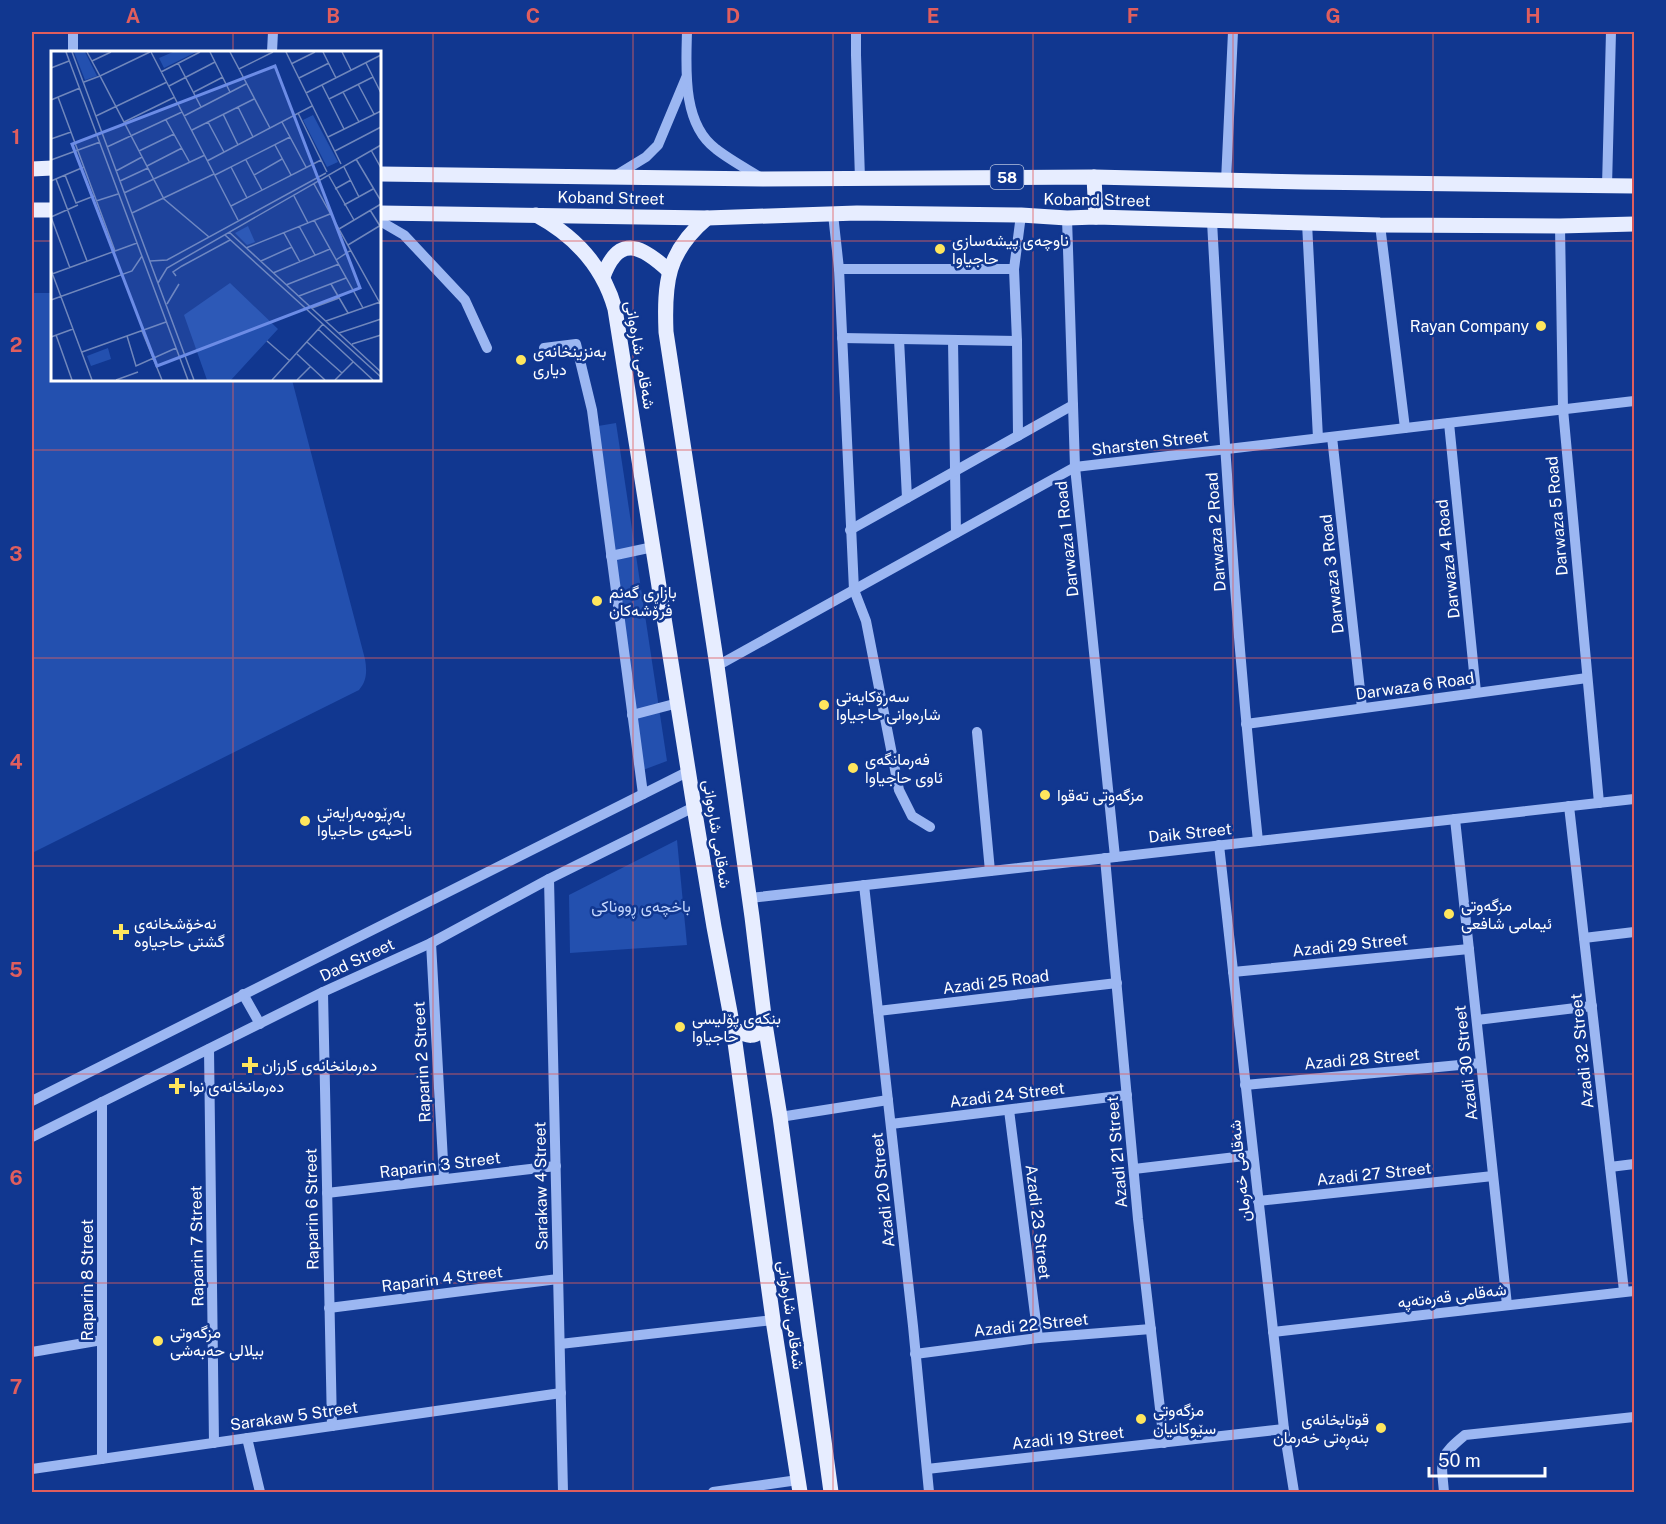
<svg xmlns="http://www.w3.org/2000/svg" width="1666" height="1524" viewBox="0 0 1666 1524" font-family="'Public Sans',Vazirmatn,sans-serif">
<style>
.green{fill:#2350af}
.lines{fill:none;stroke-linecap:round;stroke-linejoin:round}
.minor{stroke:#9cb7f2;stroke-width:10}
.major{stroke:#e7edff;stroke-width:15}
.grid{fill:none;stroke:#e05e5e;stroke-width:1.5;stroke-opacity:0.55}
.poi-dot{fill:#ffe65d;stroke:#113790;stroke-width:2}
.labels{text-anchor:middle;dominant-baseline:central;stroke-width:5;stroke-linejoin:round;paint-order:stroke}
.shield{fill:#113790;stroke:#b8c3de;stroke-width:1.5}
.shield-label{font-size:15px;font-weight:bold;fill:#fff}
.street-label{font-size:16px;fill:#fff;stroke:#113790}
.poi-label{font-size:16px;fill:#fff;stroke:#113790;text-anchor:start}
.park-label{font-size:16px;fill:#c3d6fd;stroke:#113790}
.inset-road{fill:none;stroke:#7087bc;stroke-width:1.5}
.view{fill:#6c8ce6;fill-opacity:0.15;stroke:#6c8ce6;stroke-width:3}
.inset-edge{fill:none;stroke:#fff;stroke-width:3}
.neatline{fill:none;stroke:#e05e5e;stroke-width:2}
.grid-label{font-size:20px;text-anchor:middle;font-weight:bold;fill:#e05e5e}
</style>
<rect width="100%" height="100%" fill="#113790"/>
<g class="green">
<path d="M32,293H52V380H292L365,659C367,671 367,681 359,690L32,853Z"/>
<path d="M616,423L667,761L643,770L592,427Z"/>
<path d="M677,840L687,945L570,953L569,895Z"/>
</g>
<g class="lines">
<g class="minor">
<path d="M687,32C686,69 682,124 716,149C730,160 747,169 763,179"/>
<path d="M856,32V55L860,179"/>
<path d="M73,52V32"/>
<path d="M272,52L273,32"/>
<path d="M615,176L646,157L658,145L686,78"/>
<path d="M1226,181L1233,32"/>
<path d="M1607,186L1611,32"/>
<path d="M833,214L839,269L854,590L866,621L899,790L912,816L930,827"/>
<path d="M1067,218L1075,467L1115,857"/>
<path d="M380,221L404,235L465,300L487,348"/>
<path d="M1212,221C1223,428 1236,634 1258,841"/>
<path d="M1307,223L1318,438"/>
<path d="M1380,225L1405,428"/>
<path d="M1560,226L1563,409L1599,803"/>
<path d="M839,269H1014"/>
<path d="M842,338L1017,341"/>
<path d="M899,339L907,498"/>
<path d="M953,340L956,533"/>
<path d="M544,348L576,344L592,410L643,794"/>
<path d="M1449,423L1476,692"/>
<path d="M1018,436L1017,341L1014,269L1021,215"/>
<path d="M1332,437L1362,708"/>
<path d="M850,530L1073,405"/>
<path d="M611,556L653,547"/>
<path d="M717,666L1075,467L1634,401"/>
<path d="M632,715L678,703"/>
<path d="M1246,724L1587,678"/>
<path d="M977,732L990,871"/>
<path d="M1569,806L1624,1291"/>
<path d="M1455,819L1507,1305"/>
<path d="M1219,845L1284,1429L1294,1492"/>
<path d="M1105,858L1138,1219L1164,1443"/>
<path d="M549,879L563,1492"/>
<path d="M864,885L913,1326L929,1492"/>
<path d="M750,898L1634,799"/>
<path d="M1584,938L1634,932"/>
<path d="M431,943L444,1179"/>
<path d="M1233,972L1469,949"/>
<path d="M323,992L332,1426"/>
<path d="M243,994L260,1024"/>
<path d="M878,1011L1117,983"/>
<path d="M1477,1020L1592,1006"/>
<path d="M209,1049L214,1443"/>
<path d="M1245,1085L1481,1063"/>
<path d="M32,1101L689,771"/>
<path d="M102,1102V1459"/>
<path d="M1009,1110L1038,1338"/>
<path d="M780,1117L888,1100"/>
<path d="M891,1124L1127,1095"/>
<path d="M32,1137L323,992L431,943L549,879L694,807"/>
<path d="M1610,1167L1634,1164"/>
<path d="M1134,1169L1253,1155"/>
<path d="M327,1193L556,1166"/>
<path d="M1258,1201L1493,1176"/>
<path d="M329,1308L558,1279"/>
<path d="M1273,1332L1634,1291"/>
<path d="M560,1344L773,1320"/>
<path d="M32,1352L102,1340"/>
<path d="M915,1354L1038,1338L1151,1329"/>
<path d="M247,1438L260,1492"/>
<path d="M32,1469L561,1393"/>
<path d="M927,1469L1284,1429"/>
<path d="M713,1492L798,1480"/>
<path d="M1444,1492C1441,1459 1438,1457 1465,1435L1634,1417"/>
</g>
<g class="major">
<path d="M32,169L52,168"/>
<path d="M380,174L763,179L1094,177L1305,182L1634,186"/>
<path d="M1094,177L1096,217"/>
<path d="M32,210H52"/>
<path d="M380,213L707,218L857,213L1021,215L1067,218L1096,217L1380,225L1560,226L1634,224"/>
<path d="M536,215C575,236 603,266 615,309L694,807L714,927L733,1028L773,1320L800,1492"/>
<path d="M707,218C667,252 664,282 666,332L717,666L752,917L765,1024L780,1117L831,1492"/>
<path d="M603,277C619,233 642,246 669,271"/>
<path d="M733,1028C747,1037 756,1040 765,1024"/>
</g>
</g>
<path class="grid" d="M233,32V52M433,32V1492M633,32V1492M833,32V1492M1033,32V1492M1233,32V1492M1433,32V1492M32,241H52M380,241H1634M233,380V1492M32,450H1634M32,658H1634M32,866H1634M32,1074H1634M32,1283H1634"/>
<g class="poi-dot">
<circle cx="940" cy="249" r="6"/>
<circle cx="1541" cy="326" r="6"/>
<circle cx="521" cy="360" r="6"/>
<circle cx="597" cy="601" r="6"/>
<circle cx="824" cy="705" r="6"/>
<circle cx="853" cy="768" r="6"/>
<circle cx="1045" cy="795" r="6"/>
<circle cx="305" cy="821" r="6"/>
<circle cx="1449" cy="914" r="6"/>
<path d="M118 923h6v6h6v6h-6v6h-6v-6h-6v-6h6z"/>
<circle cx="680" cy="1027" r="6"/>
<path d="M247 1056h6v6h6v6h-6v6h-6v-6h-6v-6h6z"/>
<path d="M174 1077h6v6h6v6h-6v6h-6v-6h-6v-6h6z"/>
<circle cx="158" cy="1341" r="6"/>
<circle cx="1141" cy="1419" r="6"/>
<circle cx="1381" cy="1428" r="6"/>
</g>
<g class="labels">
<rect class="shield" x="990.5" y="165" width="33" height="24" rx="4.5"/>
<g class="shield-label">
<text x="1007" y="177">58</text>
</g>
<g class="street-label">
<text transform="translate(611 198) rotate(1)">Koband Street</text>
<text transform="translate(1097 200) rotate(1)">Koband Street</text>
<text transform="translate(640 355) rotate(80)">شەقامی شارەوانی</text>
<text transform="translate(1150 443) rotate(-7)">Sharsten Street</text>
<text transform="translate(1557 516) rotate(-95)">Darwaza 5 Road</text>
<text transform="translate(1216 532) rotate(-94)">Darwaza 2 Road</text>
<text transform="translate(1067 539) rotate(-96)">Darwaza 1 Road</text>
<text transform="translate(1448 559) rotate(-96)">Darwaza 4 Road</text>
<text transform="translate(1332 574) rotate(-96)">Darwaza 3 Road</text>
<text transform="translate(1415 686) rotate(-8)">Darwaza 6 Road</text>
<text transform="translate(1190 833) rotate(-6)">Daik Street</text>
<text transform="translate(717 834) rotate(81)">شەقامی شارەوانی</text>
<text transform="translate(1350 945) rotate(-6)">Azadi 29 Street</text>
<text transform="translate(357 960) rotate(-25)">Dad Street</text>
<text transform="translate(996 982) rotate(-7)">Azadi 25 Road</text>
<text transform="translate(1582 1051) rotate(-96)">Azadi 32 Street</text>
<text transform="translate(1362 1059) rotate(-5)">Azadi 28 Street</text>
<text transform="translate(422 1062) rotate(-93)">Raparin 2 Street</text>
<text transform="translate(1466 1063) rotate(-96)">Azadi 30 Street</text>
<text transform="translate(1007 1095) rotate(-7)">Azadi 24 Street</text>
<text transform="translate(1117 1152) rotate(-95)">Azadi 21 Street</text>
<text transform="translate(440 1165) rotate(-7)">Raparin 3 Street</text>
<text transform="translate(1240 1171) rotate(-96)">شەقامی خەرمان</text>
<text transform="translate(1374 1174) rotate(-6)">Azadi 27 Street</text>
<text transform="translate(541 1186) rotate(-91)">Sarakaw 4 Street</text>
<text transform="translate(883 1190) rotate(-96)">Azadi 20 Street</text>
<text transform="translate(312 1209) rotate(-91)">Raparin 6 Street</text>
<text transform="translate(1038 1222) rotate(83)">Azadi 23 Street</text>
<text transform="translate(197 1246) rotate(-91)">Raparin 7 Street</text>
<text transform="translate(442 1279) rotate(-7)">Raparin 4 Street</text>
<text transform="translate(87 1280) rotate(-90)">Raparin 8 Street</text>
<text transform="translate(1452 1296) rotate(-7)">شەقامی قەرەتەپە</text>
<text transform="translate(791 1315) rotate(82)">شەقامی شارەوانی</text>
<text transform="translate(1031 1325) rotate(-6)">Azadi 22 Street</text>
<text transform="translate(294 1416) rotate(-8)">Sarakaw 5 Street</text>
<text transform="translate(1068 1438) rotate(-6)">Azadi 19 Street</text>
</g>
<g class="poi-label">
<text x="952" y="240">ناوچەی پیشەسازی<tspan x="952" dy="18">حاجیاوا</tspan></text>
<text x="1529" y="326" text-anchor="end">Rayan Company</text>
<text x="533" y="351">بەنزینخانەی<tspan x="533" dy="18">دیاری</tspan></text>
<text x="609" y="592">بازاڕی گەنم<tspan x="609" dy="18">فرۆشەکان</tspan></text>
<text x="836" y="696">سەرۆکایەتی<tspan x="836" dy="18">شارەوانی حاجیاوا</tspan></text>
<text x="865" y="759">فەرمانگەی<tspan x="865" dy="18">ئاوی حاجیاوا</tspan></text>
<text x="1057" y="795">مزگەوتی تەقوا</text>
<text x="317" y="812">بەڕێوەبەرایەتی<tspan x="317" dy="18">ناحیەی حاجیاوا</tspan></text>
<text x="1461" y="905">مزگەوتی<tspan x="1461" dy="18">ئیمامی شافعی</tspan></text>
<text x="134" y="923">نەخۆشخانەی<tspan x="134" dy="18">گشتی حاجیاوە</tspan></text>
<text x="692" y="1018">بنکەی پۆلیسی<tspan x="692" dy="18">حاجیاوا</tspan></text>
<text x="262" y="1065">دەرمانخانەی کارزان</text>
<text x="189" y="1086">دەرمانخانەی نوا</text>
<text x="170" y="1332">مزگەوتی<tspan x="170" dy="18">بیلالی حەبەشی</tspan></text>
<text x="1153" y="1410">مزگەوتی<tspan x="1153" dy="18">سێوکانیان</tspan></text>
<text x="1369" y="1419" text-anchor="end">قوتابخانەی<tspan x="1369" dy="18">بنەڕەتی خەرمان</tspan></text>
</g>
<g class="park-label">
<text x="641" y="906">باخچەی ڕووناکی</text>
</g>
</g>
<g transform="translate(51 51)">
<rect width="330" height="330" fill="#113790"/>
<path d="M23,1H34L46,25L34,29ZM122,1H145L113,17L108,7ZM262,64L287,111L276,116L252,69ZM197,175L204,191L196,194L184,182ZM179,232L227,278L180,329H156L133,264ZM57,297L60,308L40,315L36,305Z" fill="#2350af"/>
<path class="inset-road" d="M15,1L137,329M21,1L143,329M36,1L49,25L99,1M100,1L187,169M159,1L179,41M179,1L219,77M235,1L290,113M272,1L285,27M291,1L300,19M41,10L60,1M127,12L150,56M315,12L330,42M240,13L264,1M0,17L18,10M188,18L222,1M110,21L149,1M248,27L278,12M33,31L49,25L113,148L158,186M307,33L323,63M271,34L293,78M118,35L164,11M143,41L172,26M292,41L308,71M255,42L330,4M7,46L64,200M278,48L322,26M0,49L29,37M187,56L202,86M247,62L276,121M172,63L187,94M45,65L116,31M133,65L195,33M115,69L139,112M73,71L124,46M157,71L173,101M231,71L255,116M141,79L203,48M277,86L330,60M0,88L20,81M224,94L240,124M56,96L131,61M320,99L330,117M88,100L123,83M284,100L330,76M305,108L330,150M0,109L49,91M195,109L211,139M156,110L261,55M96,115L131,97M180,116L196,147M293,116L308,146M65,120L91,106M14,124L25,152L43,145M164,124L239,86M203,124L231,108M278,125L303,169M5,128L36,210M0,130L33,116M69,130L97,117M263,133L330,254M284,138L300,129M73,142L154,104M243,145L257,172M45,150L67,143M293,154L322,138M180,155L270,109M319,159L329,175M81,162L163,123M0,166L19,217M0,166L27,154M263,169L312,257M248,175L264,204M288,178L330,153M178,181L330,321M233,182L249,211M174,184L330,326M297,194L330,174M195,197L279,163M285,209L300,199M99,210L116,209L275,122M210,210L241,196M0,219L41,329M222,222L279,198M1,223L86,192M125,225L122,221L131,215L179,189M107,232L116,217L330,94M280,233L297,262M235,234L288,213M248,245L295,227M0,249L81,220L91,205M116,253L128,233M261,257L288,247M275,270L329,251M267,278L322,329M91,280L111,329M288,282L330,268M5,284L21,329M76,285L85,315L125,297M0,286L22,278M216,290L239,310M256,291L291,322M301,293L330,284M31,301L115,271M246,303L274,329M65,329L87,321M221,329L272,273M246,329L259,316M284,329L302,311"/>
<path class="view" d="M224,15L309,237L106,315L21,93Z"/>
<rect width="330" height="330" class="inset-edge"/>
</g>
<rect width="1666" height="1524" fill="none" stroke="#113790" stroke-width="66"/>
<path d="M1429 1467v9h116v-9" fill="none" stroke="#ffffff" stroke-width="3"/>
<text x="1438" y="1467" font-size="18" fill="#ffffff" stroke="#113790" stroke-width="4.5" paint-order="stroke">50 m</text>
<rect x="33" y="33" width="1600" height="1458" class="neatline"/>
<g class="grid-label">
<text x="133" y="23">A</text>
<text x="333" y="23">B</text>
<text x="533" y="23">C</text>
<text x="733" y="23">D</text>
<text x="933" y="23">E</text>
<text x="1133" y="23">F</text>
<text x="1333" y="23">G</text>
<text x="1533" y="23">H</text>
<text x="16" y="144">1</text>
<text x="16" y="352">2</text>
<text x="16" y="561">3</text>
<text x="16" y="769">4</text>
<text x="16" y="977">5</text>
<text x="16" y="1185">6</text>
<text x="16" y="1394">7</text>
</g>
</svg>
